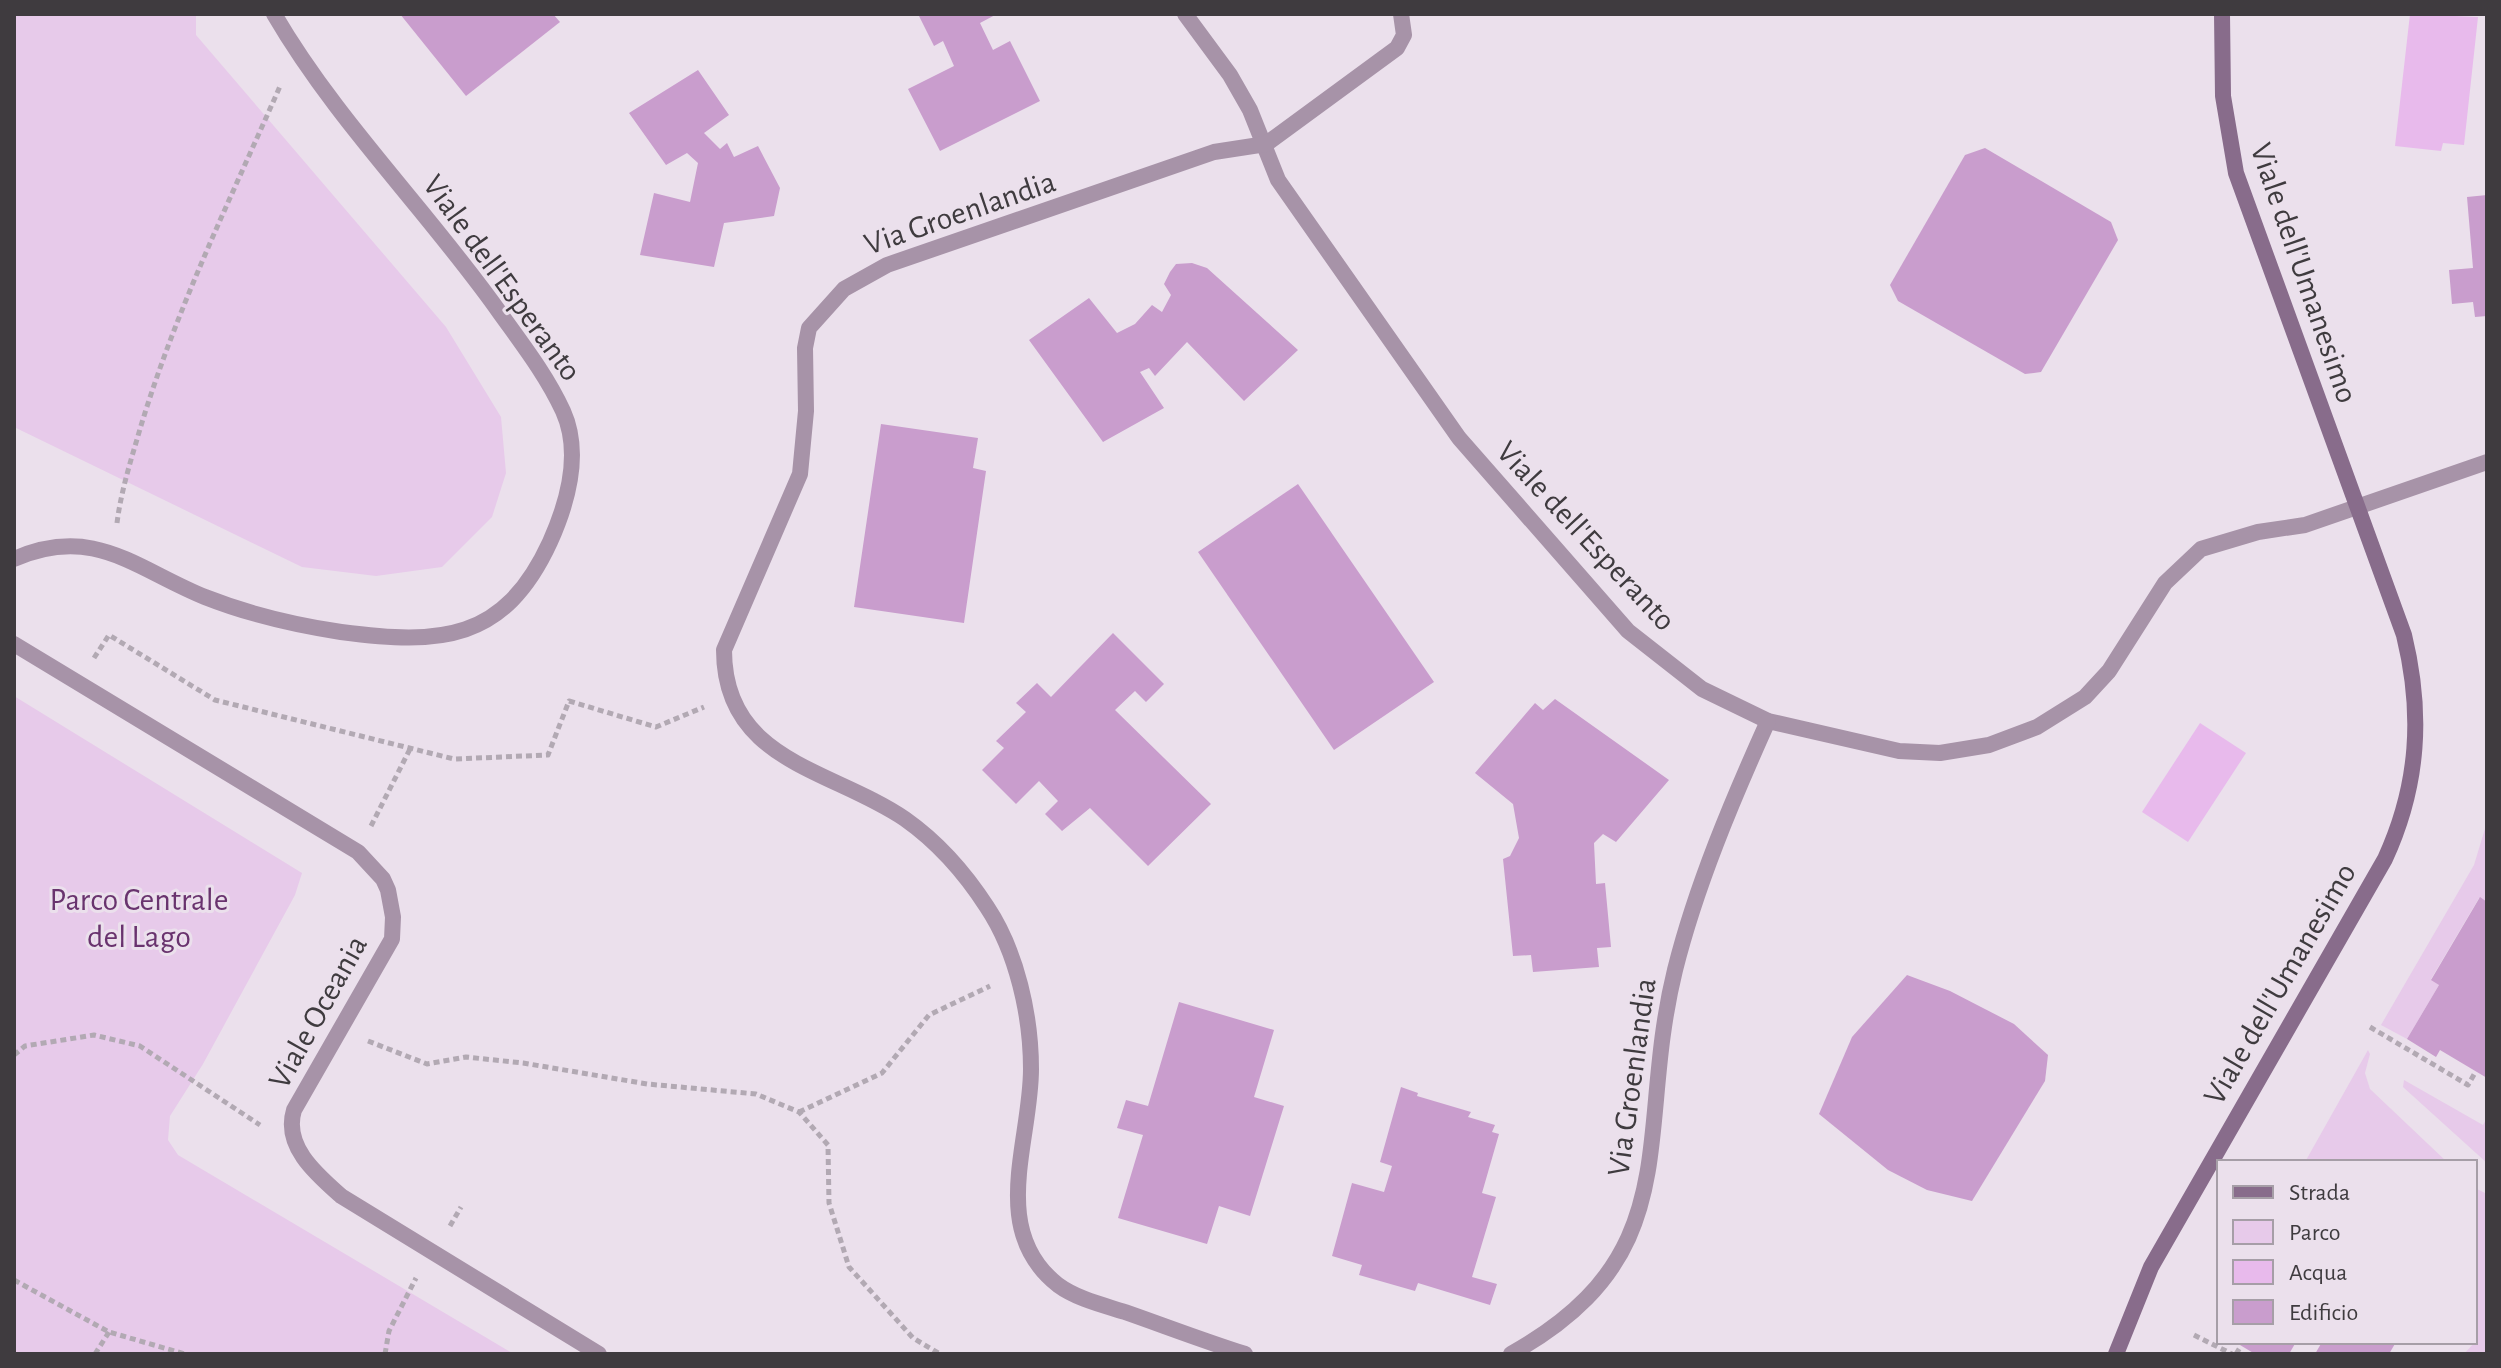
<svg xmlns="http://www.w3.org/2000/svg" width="2501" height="1368" viewBox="0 0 2501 1368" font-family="'Alegreya Sans',sans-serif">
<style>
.green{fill:#e7caea}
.water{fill:#e8baec}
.building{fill:#c99dcd}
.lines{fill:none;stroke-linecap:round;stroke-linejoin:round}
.path{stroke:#b2a9b3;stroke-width:5;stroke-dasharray:6 4;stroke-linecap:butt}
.street{stroke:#a793a8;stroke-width:16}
.secondary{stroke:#886c8b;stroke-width:16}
.labels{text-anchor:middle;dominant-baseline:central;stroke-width:6;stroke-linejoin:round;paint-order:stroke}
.street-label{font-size:32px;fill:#3f3b3f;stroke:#ebe0ec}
.park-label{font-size:32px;fill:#69336e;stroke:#ebe0ec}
</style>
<rect width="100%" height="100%" fill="#ebe0ec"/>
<g class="green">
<path d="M14,14H196V35L446,327L501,417L506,473L492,517L442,567L376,576L302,567L14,427Z"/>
<path d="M14,696L302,873L295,895L203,1064L170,1116L168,1140L178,1155L514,1354H14Z"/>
<path d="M2487,822V902L2479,898L2431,979L2439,985L2407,1039L2381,1025L2474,865Z"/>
<path d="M2368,1050L2370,1054L2365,1073L2370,1089L2447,1162H2305Z"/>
<path d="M2404,1080L2483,1125L2487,1118V1163L2403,1087Z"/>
<path d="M2475,1188L2487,1194V1354H2464L2475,1342Z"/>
</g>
<g class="water">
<path d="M2410,14L2478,17L2464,145L2443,143L2441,151L2395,146Z"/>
<path d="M2200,723L2246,753L2188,842L2142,812Z"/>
</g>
<g class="building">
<path d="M400,14H553L560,22L466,96Z"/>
<path d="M918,14H997L980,23L993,50L1010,41L1040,101L940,151L908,89L954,66L943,41L934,46Z"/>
<path d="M698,70L729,115L704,133L720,149L727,143L734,157L758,146L780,188L774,216L724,223L714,267L640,255L654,193L690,202L698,163L687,153L666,165L629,113Z"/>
<path d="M1985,148L2111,222L2118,240L2041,372L2025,374L1898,301L1890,285L1965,155Z"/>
<path d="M2487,195V316L2475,317L2473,302L2452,304L2449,270L2473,268L2467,197Z"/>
<path d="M1192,263L1207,268L1298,350L1244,401L1187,342L1155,376L1149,368L1140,372L1164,408L1103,442L1029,340L1089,298L1117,333L1135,324L1152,305L1162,312L1171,295L1164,284L1170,272L1176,264Z"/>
<path d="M881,424L978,438L973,468L986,471L964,623L854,607Z"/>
<path d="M1298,484L1434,682L1334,750L1198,552Z"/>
<path d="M1113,633L1164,684L1146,702L1135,691L1115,710L1211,804L1148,866L1090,808L1062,831L1045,814L1058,801L1039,781L1016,804L982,770L1004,748L996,741L1026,712L1016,703L1037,683L1051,697Z"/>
<path d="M1555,699L1669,780L1616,842L1603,834L1594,843L1596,884L1605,883L1611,947L1597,948L1599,967L1533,972L1531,955L1513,956L1503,859L1510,856L1519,838L1513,804L1475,773L1535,703L1543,710Z"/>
<path d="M2480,897L2487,902V1078L2440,1050L2436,1057L2407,1039L2439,985L2431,980Z"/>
<path d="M1907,975L1950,991L2014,1024L2048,1055L2045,1081L1972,1201L1927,1190L1888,1170L1819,1114L1852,1037Z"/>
<path d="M1179,1002L1274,1030L1254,1097L1284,1106L1250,1216L1219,1206L1207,1244L1118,1218L1143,1135L1117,1128L1126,1100L1148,1106Z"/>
<path d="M1401,1087L1418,1093L1417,1096L1471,1112L1468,1117L1495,1125L1492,1132L1499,1134L1482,1193L1496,1197L1472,1277L1497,1284L1490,1305L1418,1283L1415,1291L1359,1275L1362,1265L1332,1256L1352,1183L1384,1192L1392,1166L1380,1162Z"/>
<path d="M2235,1342H2296L2289,1354H2255Z"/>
<path d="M2322,1342H2396L2389,1354H2315Z"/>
</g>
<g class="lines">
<g class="path">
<path d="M117,523C121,491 131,460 140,429C176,309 231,198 281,84"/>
<path d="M94,658L109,635L215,700L454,759L548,755L569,701L656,727L704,707"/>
<path d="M371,826L410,749"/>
<path d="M2370,1027L2468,1085L2476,1071"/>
<path d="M368,1041L427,1064L466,1057L523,1063L647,1084L756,1094L799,1112L828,1145L829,1203L849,1267L913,1338L940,1354"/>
<path d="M14,1055L25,1046L94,1035L140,1046L260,1125"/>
<path d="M799,1112L882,1073L929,1015L990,986"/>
<path d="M450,1226L461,1207"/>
<path d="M14,1280L109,1332L185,1354"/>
<path d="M2194,1335L2232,1354"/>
<path d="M95,1354L109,1332"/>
<path d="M385,1354L389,1331L416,1278"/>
<path d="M2236,1354L2241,1346"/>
</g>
<g class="street">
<path d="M1185,14L1230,75L1250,110L1278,180L1459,438L1628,631L1702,689L1768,721L1899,751L1940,753L1989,745L2037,727L2085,697L2109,671L2165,583L2201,549L2258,532L2305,525L2487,462"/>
<path d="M14,559C94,524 136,569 205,597C248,614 295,625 341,632C440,645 504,642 550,542C568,502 582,453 563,411C547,376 523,345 500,313C428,211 337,122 274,14"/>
<path d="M14,644L358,852L383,879L388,890L393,917L392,939L294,1110C283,1146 316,1174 341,1196L599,1354"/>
<path d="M1245,1354C1204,1341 1165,1326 1125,1312C1103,1305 1077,1299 1058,1285C988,1230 1031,1142 1031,1069C1031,1016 1017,952 987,907C965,873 939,843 905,819C832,769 724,762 724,650L800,474L806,411L805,348L809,328L844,289L887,265L1214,152L1266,144L1397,48L1404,35L1401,14"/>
<path d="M1511,1354C1690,1254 1634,1136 1675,970C1696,886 1732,801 1768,721"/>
</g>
<path class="secondary" d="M2116,1354L2151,1267L2385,859C2419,785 2423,713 2404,635L2236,173L2223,96L2222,14"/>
</g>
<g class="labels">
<g class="street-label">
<text transform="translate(960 213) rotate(-19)">Via Groenlandia</text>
<text transform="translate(2304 273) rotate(71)">Viale dell'Umanesimo</text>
<text transform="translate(502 278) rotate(54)">Viale dell'Esperanto</text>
<text transform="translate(1586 536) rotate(47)">Viale dell'Esperanto</text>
<text transform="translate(2280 984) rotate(-60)">Viale dell'Umanesimo</text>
<text transform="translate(318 1012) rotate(-61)">Viale Oceania</text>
<text transform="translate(1632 1077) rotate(-82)">Via Groenlandia</text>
</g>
<g class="park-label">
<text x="139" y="900">Parco Centrale<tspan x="139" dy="37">del Lago</tspan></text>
</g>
</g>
<rect width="2501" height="1368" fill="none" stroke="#3f3b3f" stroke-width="32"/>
<rect x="2217" y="1160" width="260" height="184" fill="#ebe0ec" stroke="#a69ea7" stroke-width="2"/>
<rect x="2233" y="1186" width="40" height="12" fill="#886c8b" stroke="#a69ea7" stroke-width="2"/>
<text x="2289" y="1200" font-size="24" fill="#3f3b3f">Strada</text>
<rect x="2233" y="1220" width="40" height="24" fill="#e7caea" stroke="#a69ea7" stroke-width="2"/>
<text x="2289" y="1240" font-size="24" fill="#3f3b3f">Parco</text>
<rect x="2233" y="1260" width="40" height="24" fill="#e8baec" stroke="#a69ea7" stroke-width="2"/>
<text x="2289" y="1280" font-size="24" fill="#3f3b3f">Acqua</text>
<rect x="2233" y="1300" width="40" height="24" fill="#c99dcd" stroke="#a69ea7" stroke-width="2"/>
<text x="2289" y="1320" font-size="24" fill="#3f3b3f">Edificio</text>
</svg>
